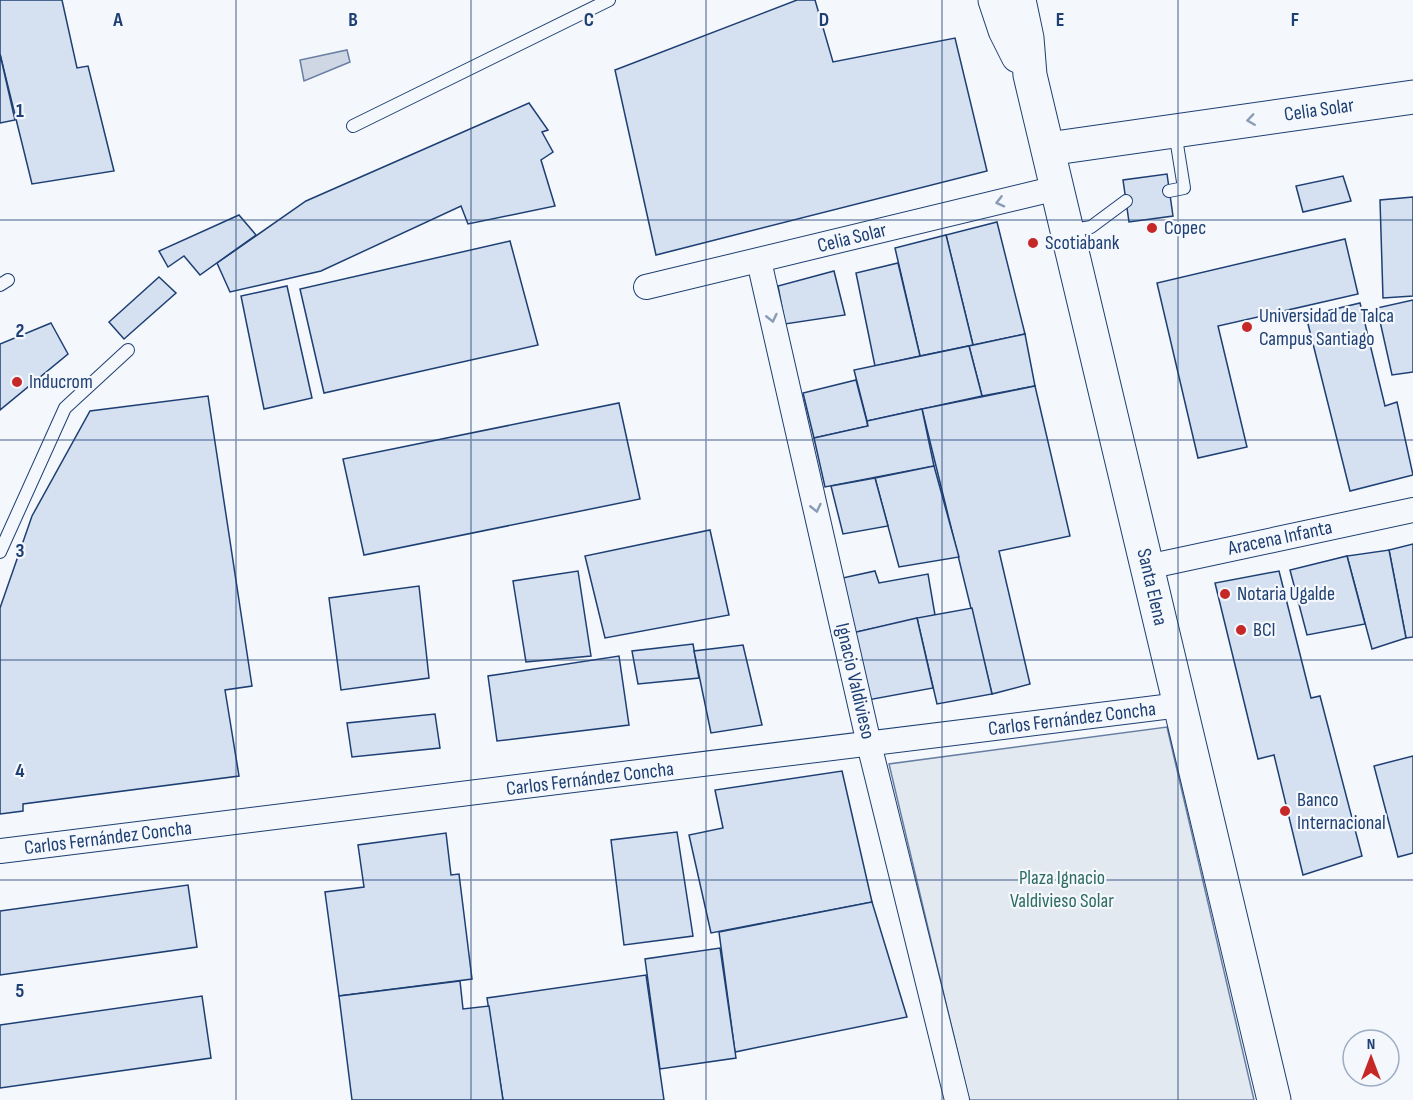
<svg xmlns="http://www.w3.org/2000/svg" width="1413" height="1100" viewBox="0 0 1413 1100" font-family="'Sofia Sans Condensed',sans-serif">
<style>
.green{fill:#e3e9f0;stroke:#687fa3;stroke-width:1.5}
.water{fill:#cfd7e4;stroke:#687fa3;stroke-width:1.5}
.building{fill:#d5e0f0;stroke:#1d3f73;stroke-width:1.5}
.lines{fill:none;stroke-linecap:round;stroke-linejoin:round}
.lane-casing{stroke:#1d3f73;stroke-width:14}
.street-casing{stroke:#1d3f73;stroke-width:26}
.secondary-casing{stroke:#1d3f73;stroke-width:35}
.lane{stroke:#f4f7fb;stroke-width:12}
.street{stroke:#f4f7fb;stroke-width:24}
.secondary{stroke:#f4f7fb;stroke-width:33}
.oneway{stroke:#889bb7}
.grid{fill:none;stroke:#1d3f73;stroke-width:1.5;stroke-opacity:0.55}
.poi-dot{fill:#c62828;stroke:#f4f7fb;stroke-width:2}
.labels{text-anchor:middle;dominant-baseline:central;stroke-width:4.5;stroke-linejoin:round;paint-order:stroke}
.street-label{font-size:20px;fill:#1d3f73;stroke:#f4f7fb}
.poi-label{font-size:20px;fill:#1d3f73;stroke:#f4f7fb;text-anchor:start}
.park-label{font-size:20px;fill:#2c6c60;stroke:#f4f7fb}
.grid-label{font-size:20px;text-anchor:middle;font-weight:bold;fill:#1d3f73;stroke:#f4f7fb;stroke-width:4.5;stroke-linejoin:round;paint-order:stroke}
</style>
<rect width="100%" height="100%" fill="#f4f7fb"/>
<path class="green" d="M1167,727L1254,1100H969L889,764Z"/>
<path class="water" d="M347,50L350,62L304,81L300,60Z"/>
<g class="building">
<path d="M0,0H62L77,68L88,66L114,171L32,184L0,54Z"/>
<path d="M797,0H815L833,62L955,38L987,171L656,255L615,70Z"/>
<path d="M0,54L15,120L0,123Z"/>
<path d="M529,103L548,130L542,132L553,152L541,160L555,206L468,224L461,206L321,271L230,292L217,263L306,201Z"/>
<path d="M1167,174L1173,216L1129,222L1123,180Z"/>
<path d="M1343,176L1351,201L1303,212L1296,186Z"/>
<path d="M1413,197V296L1383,298L1380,200Z"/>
<path d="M239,215L256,235L200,275L184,256L168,267L159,251Z"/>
<path d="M997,222L1025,334L973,345L946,235Z"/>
<path d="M946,235L973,345L920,356L895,248Z"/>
<path d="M1345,239L1358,294L1218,326L1247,447L1198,458L1157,283Z"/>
<path d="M510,241L538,345L324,393L300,289Z"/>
<path d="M898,263L920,356L875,366L856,273Z"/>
<path d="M834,271L845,315L785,324L778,286Z"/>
<path d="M159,277L176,293L124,339L109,322Z"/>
<path d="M287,286L312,398L264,409L241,296Z"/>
<path d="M1413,300V372L1392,375L1377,308Z"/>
<path d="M1360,303L1385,406L1397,402L1413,475L1350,491L1306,316Z"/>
<path d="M51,323L68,354L0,410V344Z"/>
<path d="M1025,334L1035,386L982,396L969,346Z"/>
<path d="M969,346L982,396L867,421L854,370Z"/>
<path d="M856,380L868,426L814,438L803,393Z"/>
<path d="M1035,386L1070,536L999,551L1030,684L992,694L922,409Z"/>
<path d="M208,396L252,686L225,690L239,776L23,804V811L0,814V608L32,516L90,411Z"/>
<path d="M619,403L640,499L364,555L343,459Z"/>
<path d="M922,409L934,466L825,487L814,438L868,426L867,421Z"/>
<path d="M934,466L959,557L899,567L875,478Z"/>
<path d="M875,478L888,526L843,534L831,486Z"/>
<path d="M710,530L729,615L605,638L585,556Z"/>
<path d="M1413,544V637L1406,638L1389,550Z"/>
<path d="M1389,550L1406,638L1372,649L1347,556Z"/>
<path d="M1347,556L1365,624L1307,635L1290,570Z"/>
<path d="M578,571L591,656L526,662L513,581Z"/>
<path d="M875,571L879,583L928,574L935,615L852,633L838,579Z"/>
<path d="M1279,571L1311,698L1320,696L1362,856L1303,875L1274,755L1258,759L1215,583Z"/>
<path d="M419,586L429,678L341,690L329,598Z"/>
<path d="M972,608L992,694L937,704L917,618Z"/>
<path d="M917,618L933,688L868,700L852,633Z"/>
<path d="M693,644L699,678L638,684L632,651Z"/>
<path d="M743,645L762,725L711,733L694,651Z"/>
<path d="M619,656L629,725L497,741L488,676Z"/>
<path d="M435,714L440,748L352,757L347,723Z"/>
<path d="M1413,756V853L1398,857L1374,766Z"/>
<path d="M842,771L872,902L711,933L689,835L723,828L715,790Z"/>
<path d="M677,832L693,936L624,945L611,840Z"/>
<path d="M446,833L451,875L459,874L472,979L339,996L325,892L364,887L358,845Z"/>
<path d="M188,885L197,947L0,975V911Z"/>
<path d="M872,902L907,1017L735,1052L719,932Z"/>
<path d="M720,948L736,1058L660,1069L645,959Z"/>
<path d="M646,975L664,1100H503L487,998Z"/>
<path d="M460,981L463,1009L489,1006L503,1100H352L339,996Z"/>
<path d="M202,996L211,1058L0,1088V1025Z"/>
</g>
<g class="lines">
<g class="lane-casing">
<g id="lane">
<path d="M353,126L609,0"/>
<path d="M1169,191L1184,188L1175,132"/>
<path d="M1067,231L1091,227L1126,201"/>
<path d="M0,285L8,280"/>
<path d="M0,552L65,408L128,350"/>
</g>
</g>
<g class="street-casing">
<g id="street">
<path d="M759,261L869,744L957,1100"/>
<path d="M646,287L1057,188"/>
<path d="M1147,567L1413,510"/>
<path d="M0,851L1180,705"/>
</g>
</g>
<g class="secondary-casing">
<g id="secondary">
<path d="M995,0L1005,30L1018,56"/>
<path d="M1019,0L1027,38L1030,75L1274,1100"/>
<path d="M1048,149L1413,97"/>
</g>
</g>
<use href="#lane" class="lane"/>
<use href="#street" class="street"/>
<use href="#secondary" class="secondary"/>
</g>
<defs><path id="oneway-chevron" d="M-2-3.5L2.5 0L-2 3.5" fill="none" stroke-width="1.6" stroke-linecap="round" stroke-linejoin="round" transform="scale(1.5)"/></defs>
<g class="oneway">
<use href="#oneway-chevron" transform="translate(1251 120) rotate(172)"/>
<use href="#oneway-chevron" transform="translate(1000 202) rotate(166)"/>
<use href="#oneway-chevron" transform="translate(772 318) rotate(77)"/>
<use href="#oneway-chevron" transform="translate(816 508) rotate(77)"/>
</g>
<path class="grid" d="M236,0V1100M471,0V1100M706,0V1100M942,0V1100M1178,0V1100M0,220H1413M0,440H1413M0,660H1413M0,880H1413"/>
<g class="poi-dot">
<circle cx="1152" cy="228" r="6"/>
<circle cx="1033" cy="243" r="6"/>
<circle cx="1247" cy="327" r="6"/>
<circle cx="17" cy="382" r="6"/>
<circle cx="1225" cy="594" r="6"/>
<circle cx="1241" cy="630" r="6"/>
<circle cx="1285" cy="811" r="6"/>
</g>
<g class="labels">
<g class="street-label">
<text transform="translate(1319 110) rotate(-8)">Celia Solar</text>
<text transform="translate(852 238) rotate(-14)">Celia Solar</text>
<text transform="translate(1280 538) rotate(-12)">Aracena Infanta</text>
<text transform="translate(1152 587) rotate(77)">Santa Elena</text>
<text transform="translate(855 681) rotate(77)">Ignacio Valdivieso</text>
<text transform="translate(1072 719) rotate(-7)">Carlos Fernández Concha</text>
<text transform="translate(590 779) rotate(-7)">Carlos Fernández Concha</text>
<text transform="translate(108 838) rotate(-7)">Carlos Fernández Concha</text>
</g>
<g class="poi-label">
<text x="1164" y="228">Copec</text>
<text x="1045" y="243">Scotiabank</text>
<text x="1259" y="316">Universidad de Talca<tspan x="1259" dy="23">Campus Santiago</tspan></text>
<text x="29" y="382">Inducrom</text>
<text x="1237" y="594">Notaria Ugalde</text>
<text x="1253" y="630">BCI</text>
<text x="1297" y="800">Banco<tspan x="1297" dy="23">Internacional</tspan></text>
</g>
<g class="park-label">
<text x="1062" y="878">Plaza Ignacio<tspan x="1062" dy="23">Valdivieso Solar</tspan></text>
</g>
</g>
<g class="grid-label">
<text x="118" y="26">A</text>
<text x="353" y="26">B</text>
<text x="589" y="26">C</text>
<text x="824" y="26">D</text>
<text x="1060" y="26">E</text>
<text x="1295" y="26">F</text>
<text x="20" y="117">1</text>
<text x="20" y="337">2</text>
<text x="20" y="557">3</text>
<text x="20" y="777">4</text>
<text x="20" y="997">5</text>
</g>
<g transform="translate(1371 1058)"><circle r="28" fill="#f4f7fb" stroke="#9eadc5" stroke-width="1.5"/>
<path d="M0-4.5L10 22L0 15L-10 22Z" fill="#c62828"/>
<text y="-9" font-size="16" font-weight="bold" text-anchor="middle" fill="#1d3f73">N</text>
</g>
</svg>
